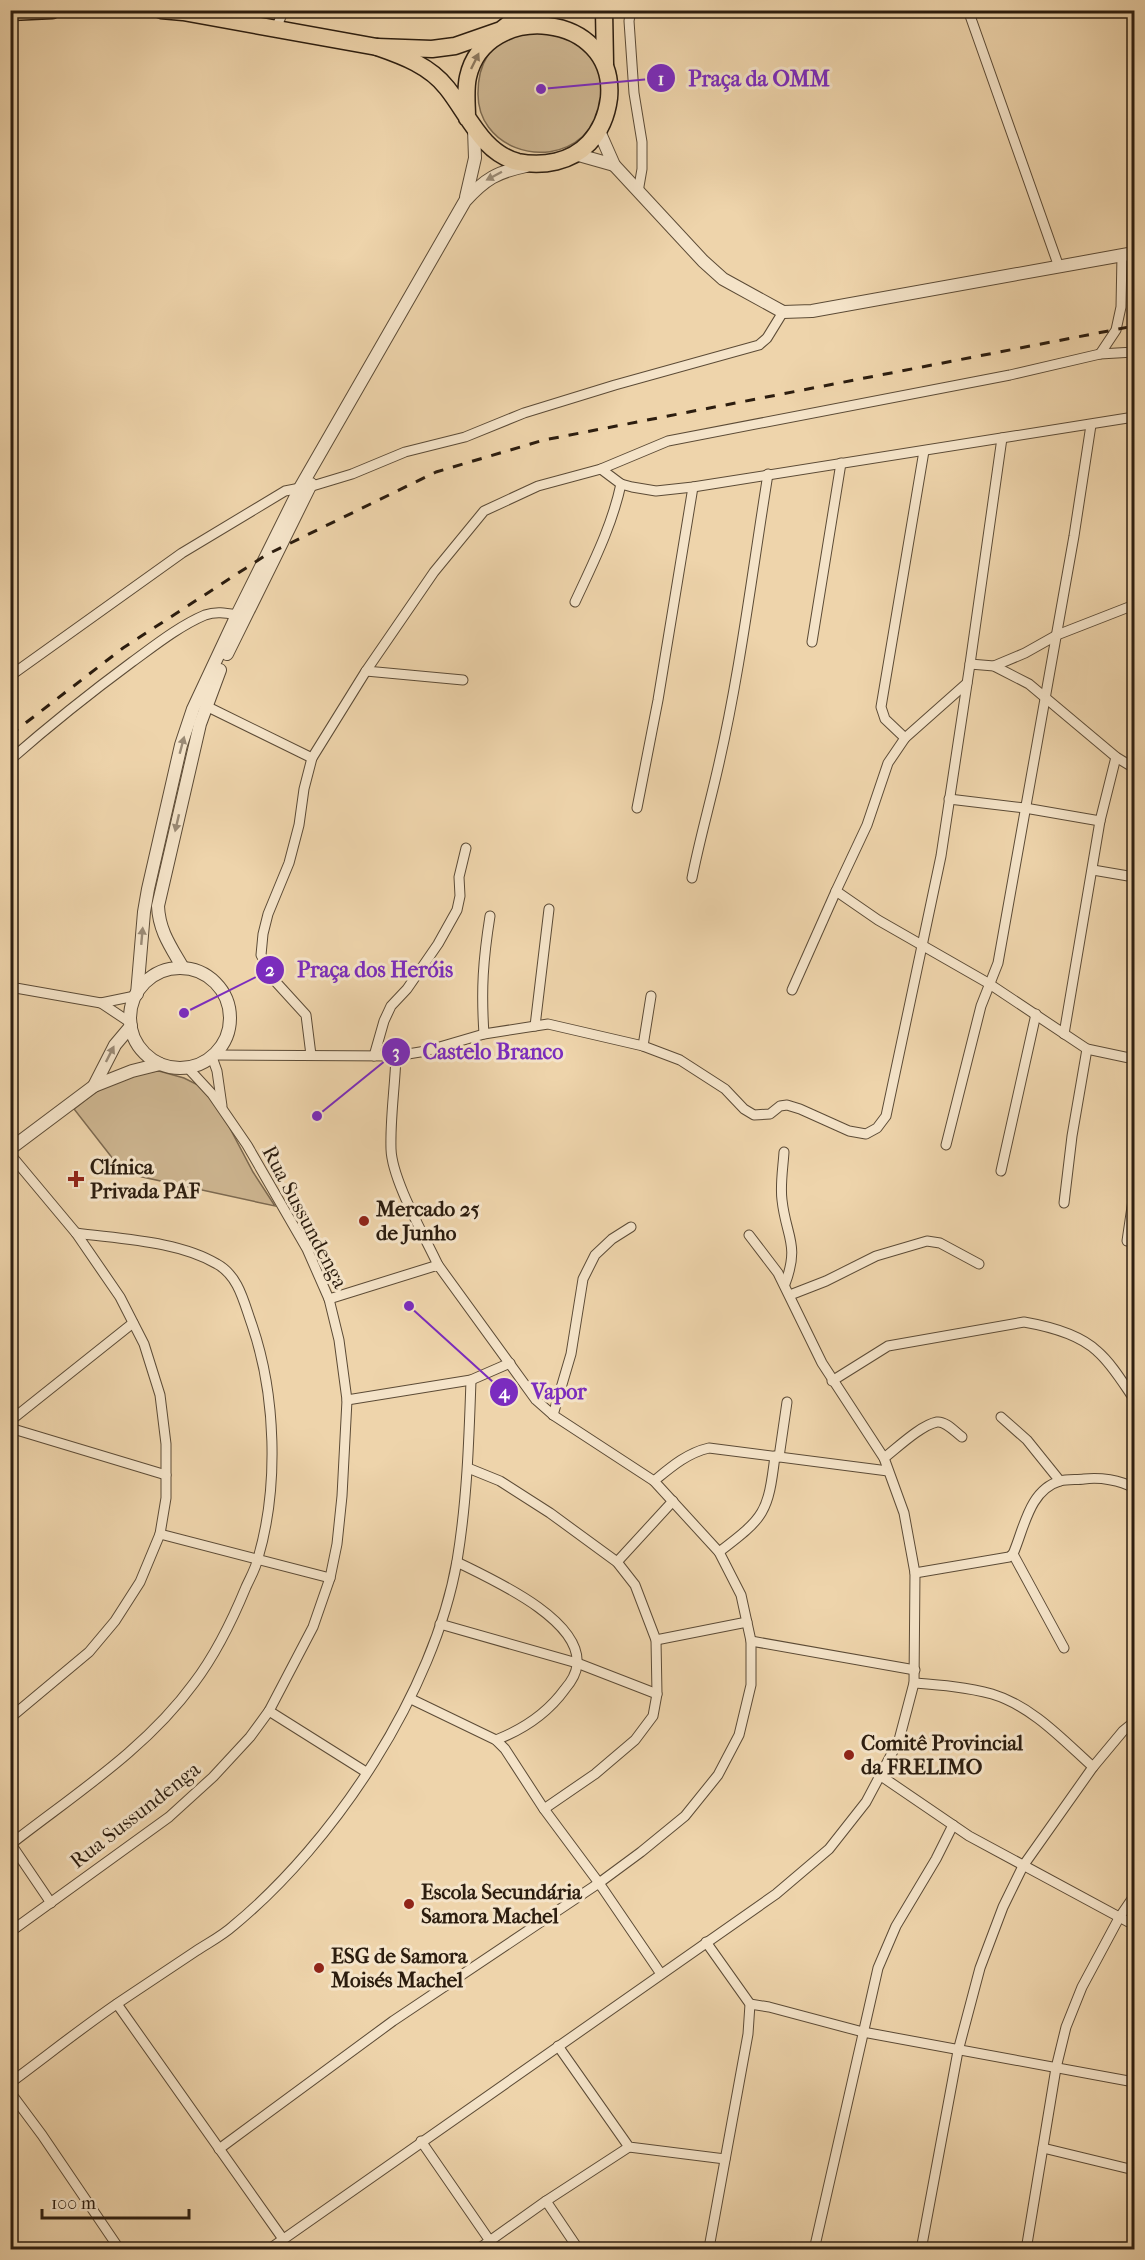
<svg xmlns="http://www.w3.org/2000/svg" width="1145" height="2260" viewBox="0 0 1145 2260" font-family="'IM FELL French Canon',serif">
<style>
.green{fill:#cdb590;stroke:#7c6950;stroke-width:1.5}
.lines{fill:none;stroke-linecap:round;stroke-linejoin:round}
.minor-casing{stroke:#5c4b36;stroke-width:11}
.tertiary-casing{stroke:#5c4b36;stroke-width:14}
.trunk-casing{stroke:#2c1d0f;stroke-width:19}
.minor{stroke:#f4e3c8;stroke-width:9}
.tertiary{stroke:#f4e3c8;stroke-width:12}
.trunk{stroke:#eed4ab;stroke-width:16}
.rail{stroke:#2c1d0f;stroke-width:3;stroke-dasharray:10 10;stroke-linecap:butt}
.oneway{fill:#8d785d}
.oneway2{fill:#9a8a75}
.poi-dot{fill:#8f2418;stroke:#f4e3c8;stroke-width:2}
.labels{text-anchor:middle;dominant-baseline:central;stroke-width:6;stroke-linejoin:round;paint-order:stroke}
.poi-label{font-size:21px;font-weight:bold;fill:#2c1d0f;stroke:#f4e3c8;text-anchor:start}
.street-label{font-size:21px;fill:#2c1d0f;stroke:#f4e3c8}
.leader{fill:none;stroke:#7b2cbf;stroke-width:2}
.callout-dot{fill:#7b2cbf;stroke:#f4e3c8;stroke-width:2}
.mark-label{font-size:18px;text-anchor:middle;font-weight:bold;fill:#fff}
.callout-label{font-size:22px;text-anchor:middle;font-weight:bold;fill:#7b2cbf;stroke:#f4e3c8;stroke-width:6;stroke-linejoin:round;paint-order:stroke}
</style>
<rect width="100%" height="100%" fill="#eed4ab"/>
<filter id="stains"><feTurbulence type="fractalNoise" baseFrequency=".00333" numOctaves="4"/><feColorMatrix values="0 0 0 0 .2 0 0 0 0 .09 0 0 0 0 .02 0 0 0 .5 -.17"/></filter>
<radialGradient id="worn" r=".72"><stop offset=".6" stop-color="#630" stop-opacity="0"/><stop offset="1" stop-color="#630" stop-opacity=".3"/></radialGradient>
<g class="green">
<path d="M516,30L577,36C583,45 598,60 602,69C604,75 602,86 601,92C601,98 602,105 601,111C599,120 590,130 582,137C545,170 477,147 478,93C478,62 490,47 516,30Z"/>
<path d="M159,1071L184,1078L206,1089L215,1100L253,1172L275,1206L124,1173L74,1109C105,1085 118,1073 159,1071Z"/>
</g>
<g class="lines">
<g class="minor-casing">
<g id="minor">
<path d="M631,10L629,21L634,93L642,142V169L638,192"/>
<path d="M968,10L1059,267"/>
<path d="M276,28L284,10"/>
<path d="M1100,354L1116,330L1121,307L1122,255"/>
<path d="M601,469L668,441L1010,375L1100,354L1134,352"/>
<path d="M309,487L352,474L405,452L465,437L524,413L615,385L759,345L767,338L783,312"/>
<path d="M575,602C593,563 612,526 621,484"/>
<path d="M812,642L841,463"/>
<path d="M970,664L994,666L1029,684L1116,757L1134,768"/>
<path d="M994,666L1025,653L1057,635L1134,605"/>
<path d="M366,671L463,680"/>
<path d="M10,676L182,553L285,491L300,488"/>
<path d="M967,683L905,738L888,763L867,825L836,891L878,920L988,983L1087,1049L1134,1059"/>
<path d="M206,706L312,758"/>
<path d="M905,738L885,719L881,707L924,451"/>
<path d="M10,760C50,725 90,693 132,662C154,646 179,626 205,615C216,611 226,613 237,615"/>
<path d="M949,799L1025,808L1100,821"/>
<path d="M637,808L658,700L693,487"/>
<path d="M1093,870L1134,877"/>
<path d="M692,878C699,842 709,807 717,772C740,674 752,573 768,474"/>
<path d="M10,987L101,1003L135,996"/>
<path d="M792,990L836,891"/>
<path d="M101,1003L131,1023"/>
<path d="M535,1026L549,909"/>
<path d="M484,1034C481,990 483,960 490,916"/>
<path d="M1064,1034L1100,821L1116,757"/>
<path d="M643,1046L651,996"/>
<path d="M214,1055L396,1056L426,1051L484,1034L548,1024L643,1046L680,1060L725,1089L744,1109L754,1115L770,1114L780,1106L787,1105L800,1109L849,1131L866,1134L877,1128L886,1116L941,856L970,664L1002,438"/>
<path d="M311,1055L306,1015L275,981L261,955L263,934L268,914L289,863L299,825L304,789L312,758L366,671L434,572L484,511L538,486L601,469L621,484L632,487L656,491L693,487L1134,417"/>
<path d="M374,1056L384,1021L391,1006L407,989L438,944L457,910L460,896L459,877L466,848"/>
<path d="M396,1056C395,1087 390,1118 391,1149C392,1180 424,1235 438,1265"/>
<path d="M212,1057L217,1071L222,1106"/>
<path d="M946,1145L981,1006L998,963L1074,536L1091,425"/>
<path d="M784,1152C783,1168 780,1185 782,1200C786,1237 800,1244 785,1284"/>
<path d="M10,1154L76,1233L120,1297L144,1344L160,1395L166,1444V1498L160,1534L140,1582L115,1621L89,1652L10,1718"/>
<path d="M1001,1171L1036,1014"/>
<path d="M1064,1203L1072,1136L1087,1049"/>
<path d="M1127,1241L1134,1193"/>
<path d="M790,1295L826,1281L876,1256L927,1241L940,1243L979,1264"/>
<path d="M832,1381L888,1346L1024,1322C1047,1326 1079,1334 1097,1351C1112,1364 1123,1383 1134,1399"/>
<path d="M347,1400L471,1380L510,1363"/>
<path d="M553,1415L571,1354L583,1279L595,1255L612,1239L631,1227"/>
<path d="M1001,1417L1027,1440L1060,1481"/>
<path d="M10,1421L133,1323"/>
<path d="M10,1428L166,1475"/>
<path d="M779,1457L787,1402"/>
<path d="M884,1458C897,1448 921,1425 937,1422C946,1421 955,1432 962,1437"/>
<path d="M468,1468L500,1481L550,1513L617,1562L635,1585L656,1640L657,1694L653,1716L635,1740L595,1774L544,1809"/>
<path d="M654,1481C671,1467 687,1453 709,1448L888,1471"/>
<path d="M160,1534L330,1578"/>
<path d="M719,1552C765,1517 768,1513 775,1456"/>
<path d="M1013,1554L1064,1648"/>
<path d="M457,1562C491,1579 582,1619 577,1665C576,1675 571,1682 565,1689C547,1714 524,1729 496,1740"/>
<path d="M617,1562L673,1501"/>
<path d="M915,1573L1009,1557L1013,1554C1024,1529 1029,1490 1060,1481C1067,1479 1077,1480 1084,1479C1100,1477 1120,1480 1134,1488"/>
<path d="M440,1624L577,1663L657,1694"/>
<path d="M656,1640L747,1622"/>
<path d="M751,1641L915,1670"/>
<path d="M914,1683C940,1685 967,1687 992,1694C1032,1706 1063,1740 1093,1767"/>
<path d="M411,1699L496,1740L505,1749L544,1809L599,1883L661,1974"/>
<path d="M269,1711L366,1772"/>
<path d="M881,1776L969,1836L1134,1925"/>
<path d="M51,1903L11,1844C75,1794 146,1749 194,1683C216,1654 232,1621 246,1587C250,1578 256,1568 258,1558C279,1487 276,1395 252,1325C244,1303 239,1276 217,1264C179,1241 120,1239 76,1233"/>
<path d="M10,1932L169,1817L213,1777L250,1737L269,1711L313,1627L330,1578L337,1544L342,1496L347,1400L339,1340L329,1299L307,1249L247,1145L212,1094L188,1068"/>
<path d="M706,1942L750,2004L748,2034L709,2248"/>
<path d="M117,2004L283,2239"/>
<path d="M750,2004L769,2007L863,2032L1134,2082"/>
<path d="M558,2046L629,2147L725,2159"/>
<path d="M10,2083C48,2055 85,2025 124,1999C148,1983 172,1967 196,1951C208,1943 222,1936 233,1926C335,1842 434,1692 457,1561C467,1501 469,1440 471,1380"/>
<path d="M10,2092L42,2135L120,2250"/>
<path d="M421,2141L490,2241"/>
<path d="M1043,2148L1134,2170"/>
<path d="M219,2149L393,2021L599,1883L641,1852L685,1816L718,1775L739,1735L751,1685V1641L741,1595L719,1552L654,1481L553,1415L536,1400L438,1265L329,1299"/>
<path d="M546,2201L579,2250"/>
<path d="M268,2250L776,1894L829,1849L866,1802L899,1740L914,1683L915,1573L904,1513L884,1458L822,1363L778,1273L749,1235"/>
<path d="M477,2250L546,2201L629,2147"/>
<path d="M705,2250H752"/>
<path d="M814,2250L878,1968L896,1926L936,1859L953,1825"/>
<path d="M921,2250L958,2051L980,1968L1003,1907L1023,1866L1093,1767L1123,1731L1134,1722"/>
<path d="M1026,2250L1056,2068L1066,2027L1082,1987L1119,1918L1134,1896"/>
</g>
</g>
<g class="tertiary-casing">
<g id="tertiary">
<path d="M599,131L614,165L703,261L723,279L783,312L812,311L1134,253"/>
<path d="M575,154L614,165"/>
<path d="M466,197L475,158L474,129"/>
<path d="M227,654L311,484"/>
<path d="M183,968C171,947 159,931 158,906L200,724L220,670"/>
<circle cx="180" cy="1018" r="50"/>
<path d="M137,994L144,912L148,889L181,745L193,709L237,615L300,488L465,201C485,179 497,172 526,166"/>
<path d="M94,1086L115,1045L131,1026"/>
<path d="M10,1149L94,1086L132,1071L160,1064"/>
</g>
</g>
<g class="trunk-casing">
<g id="trunk">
<path d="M161,10L183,12L377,47L432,49L455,46L501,30L527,10"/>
<path d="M604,10L605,64"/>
<path d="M10,12L52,10"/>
<path d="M377,47C403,56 430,66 447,88C468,114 482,153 518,162C543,167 571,162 589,143C601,130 607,114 609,98C617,11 485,0 468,77C465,90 467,105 467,118"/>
</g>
</g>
<use href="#minor" class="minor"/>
<use href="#tertiary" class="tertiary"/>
<use href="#trunk" class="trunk"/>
<path class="rail" d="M10,735L123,648L266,555L436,472L544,440L1134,326"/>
</g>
<defs><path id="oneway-solid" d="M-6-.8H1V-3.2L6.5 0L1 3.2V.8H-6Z" transform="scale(1.5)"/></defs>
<use class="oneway" href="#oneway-solid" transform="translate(475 61) rotate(-64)"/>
<g class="oneway2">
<use href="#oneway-solid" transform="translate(494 176) rotate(152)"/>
<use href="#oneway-solid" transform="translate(182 745) rotate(-75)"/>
<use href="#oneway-solid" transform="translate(177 823) rotate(103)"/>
<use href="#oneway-solid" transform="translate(142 936) rotate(-85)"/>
<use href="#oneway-solid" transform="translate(110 1054) rotate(-63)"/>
</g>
<g class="poi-dot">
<path d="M73 1170h6v6h6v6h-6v6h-6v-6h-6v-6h6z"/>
<circle cx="364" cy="1221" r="6"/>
<circle cx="849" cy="1755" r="6"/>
<circle cx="409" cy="1904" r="6"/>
<circle cx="319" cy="1968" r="6"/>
</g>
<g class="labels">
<g class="poi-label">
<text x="90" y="1167">Clínica<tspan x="90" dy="24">Privada PAF</tspan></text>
<text x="376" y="1209">Mercado 25<tspan x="376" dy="24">de Junho</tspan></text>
<text x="861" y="1743">Comitê Provincial<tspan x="861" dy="24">da FRELIMO</tspan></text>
<text x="421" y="1892">Escola Secundária<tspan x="421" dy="24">Samora Machel</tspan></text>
<text x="331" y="1956">ESG de Samora<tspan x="331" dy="24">Moisés Machel</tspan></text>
</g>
<g class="street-label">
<text transform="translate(305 1217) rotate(62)">Rua Sussundenga</text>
<text transform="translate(135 1815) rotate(-38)">Rua Sussundenga</text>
</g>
</g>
<path class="leader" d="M541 89L661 78M184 1013L270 970M317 1116L396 1052M409 1306L504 1392"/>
<g class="callout-dot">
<circle cx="541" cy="89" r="6"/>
<circle cx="184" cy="1013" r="6"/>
<circle cx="317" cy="1116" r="6"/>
<circle cx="409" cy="1306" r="6"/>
<circle cx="661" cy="78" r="15"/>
<circle cx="270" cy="970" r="15"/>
<circle cx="396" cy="1052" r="15"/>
<circle cx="504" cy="1392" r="15"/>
</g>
<g class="mark-label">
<text x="661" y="85">1</text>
<text x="270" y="976">2</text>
<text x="396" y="1058">3</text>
<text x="504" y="1398">4</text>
</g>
<g class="callout-label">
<text x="759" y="86">Praça da OMM</text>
<text x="375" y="977">Praça dos Heróis</text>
<text x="493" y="1059">Castelo Branco</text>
<text x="559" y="1399">Vapor</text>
</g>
<rect width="1145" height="2260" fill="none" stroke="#eed4ab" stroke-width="36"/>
<rect x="12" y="12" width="1121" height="2236" fill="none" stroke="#2c1d0f" stroke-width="3"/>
<rect x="18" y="18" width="1109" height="2224" fill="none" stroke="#2c1d0f" stroke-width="1.5"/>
<path d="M42 2209v9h147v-9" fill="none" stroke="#2c1d0f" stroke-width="3"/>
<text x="51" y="2209" font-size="18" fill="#2c1d0f" stroke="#f4e3c8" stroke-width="4.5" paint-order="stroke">100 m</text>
<rect width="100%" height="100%" filter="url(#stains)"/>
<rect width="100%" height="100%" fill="url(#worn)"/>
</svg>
